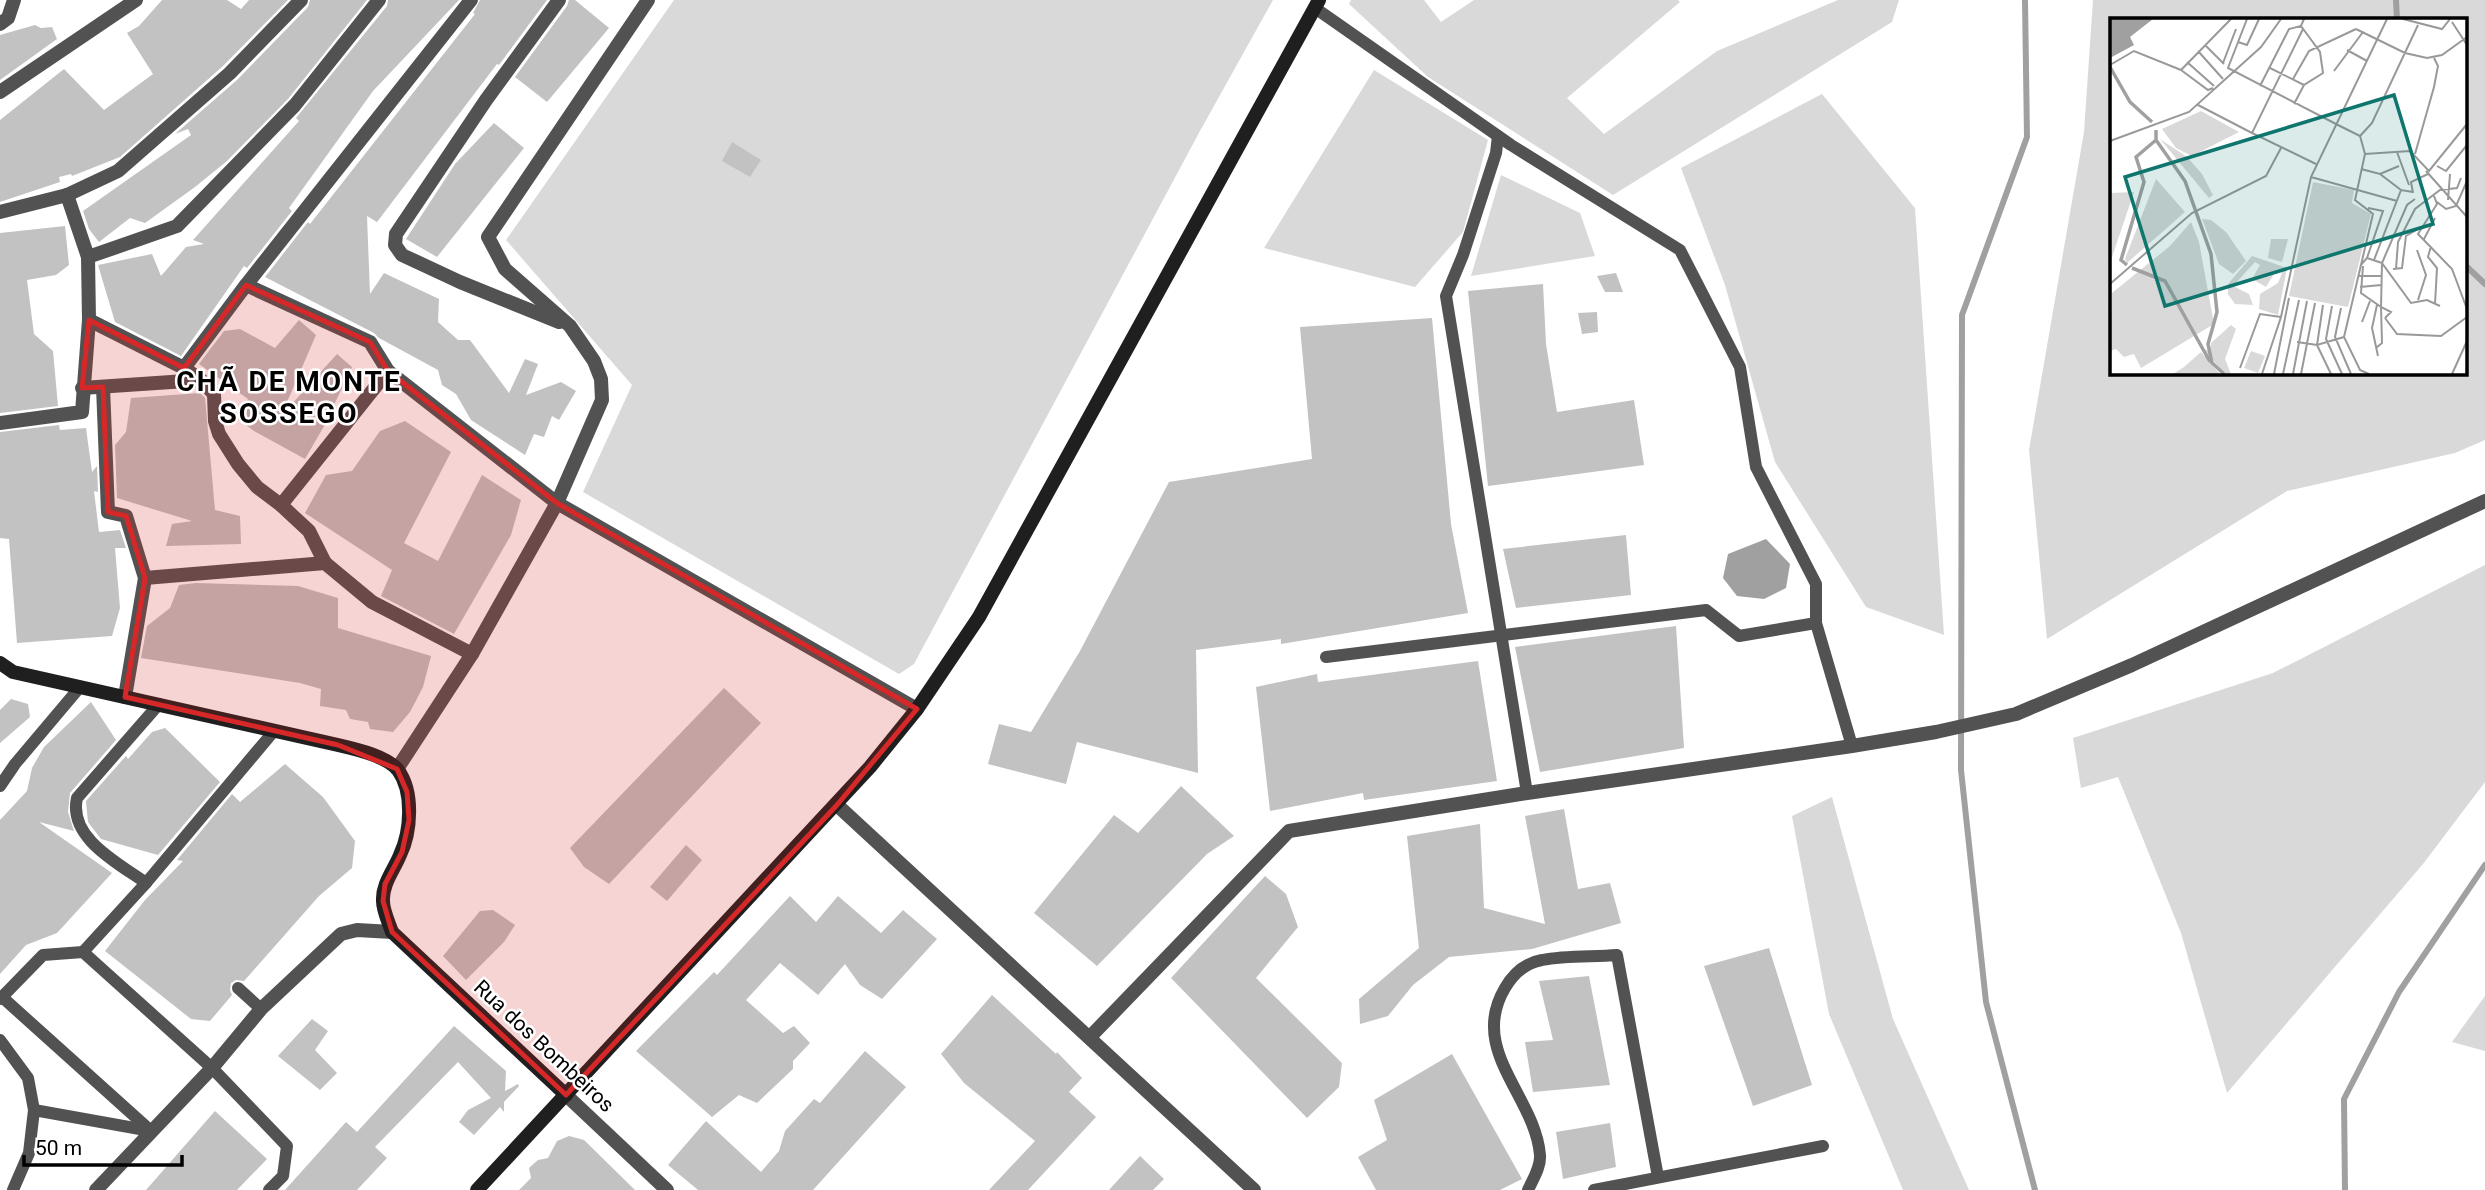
<svg xmlns="http://www.w3.org/2000/svg" width="2485" height="1190" viewBox="0 0 2485 1190" font-family="Roboto,sans-serif">
<style>
.green{fill:#d9d9d9;fill-rule:evenodd}
.water{fill:#a0a0a0}
.lines{fill:none;stroke-linecap:round;stroke-linejoin:round}
.stream{stroke:#a0a0a0;stroke-width:6}
.building{fill:#c2c2c2}
.service{stroke:#525252;stroke-width:12}
.minor{stroke:#525252;stroke-width:14}
.tertiary{stroke:#525252;stroke-width:14}
.secondary{stroke:#1f1f1f;stroke-width:14}
.marked{fill:#d62828;fill-opacity:0.2;stroke:#d62828;stroke-width:5;stroke-linejoin:round}
.labels{text-anchor:middle;dominant-baseline:central;stroke-width:5;stroke-linejoin:round;paint-order:stroke}
.street-label{font-size:21px;fill:#000;stroke:#fff}
.district-label{font-size:28px;font-weight:bold;letter-spacing:2px;fill:#000;stroke:#fff}
.inset-river{fill:none;stroke:#a0a0a0;stroke-width:3.5}
.inset-road{fill:none;stroke:#999;stroke-width:2}
.view{fill:#0f766e;fill-opacity:0.15;stroke:#0f766e;stroke-width:3.5}
.inset-edge{fill:none;stroke:#000;stroke-width:3.5}
</style>
<rect width="100%" height="100%" fill="#fff"/>
<g class="green">
<path d="M674,0H1273L1200,131L914,664L899,674L583,492L632,385L506,240Z"/>
<path d="M1351,0H1424L1441,22L1474,0H1678L1680,2L1567,98L1604,134L1717,51L1838,0H1899L1892,22L1613,195L1428,77L1349,4Z"/>
<path d="M2093,0H2485V440L2455,453L2287,491L2047,639L2029,450L2084,132ZM2112,19H2466V373H2112Z"/>
<path d="M1374,70L1488,140L1463,232L1415,287L1264,248Z"/>
<path d="M1822,94L1915,208L1944,635L1866,607L1775,462L1725,285L1681,168Z"/>
<path d="M1501,175L1580,213L1595,256L1471,276Z"/>
<path d="M2485,565V782L2423,864L2227,1093L2181,933L2118,777L2081,788L2073,738L2273,673Z"/>
<path d="M1832,797L1893,1019L1969,1190H1903L1829,1014L1792,816Z"/>
<path d="M2485,996V1051L2452,1042Z"/>
</g>
<path class="water" d="M1766,539L1790,564L1786,588L1764,599L1737,596L1723,578L1728,554Z"/>
<g class="lines">
<g class="stream">
<path d="M2025,0L2027,137L1962,315L1961,770L1986,1002L2035,1190"/>
<path d="M2396,0L2397,19"/>
<path d="M2466,266L2485,284"/>
<path d="M2345,1190L2344,1099L2399,992L2485,865"/>
</g>
</g>
<g class="building">
<path d="M162,0H227L241,9L249,0H288L223,66L120,157L72,176L71,174L59,177L60,182L0,202V120L64,69L104,110L153,74L127,33L139,26Z"/>
<path d="M310,0H367L288,99L227,161L195,187L145,223L130,218L99,242L89,229L83,211L191,135L188,129L175,134L237,80L308,7Z"/>
<path d="M388,0H459L373,91L289,208L292,211L247,268L244,266L181,356L115,322L98,265L152,254L161,276L186,247L204,244L193,240L299,121L296,118L387,6Z"/>
<path d="M480,0H547L499,65L497,64L377,222L367,216L370,294L384,273L439,299L438,322L458,340H470L509,393L525,359L538,364L526,395L561,382L576,391L559,420L552,416L544,437L534,434L525,455L471,420L456,394L442,385L438,370L379,338L374,333L265,277L308,222L310,224L475,14L473,13Z"/>
<path d="M569,0H575L609,28L547,102L515,77L567,6Z"/>
<path d="M35,25L41,28L52,27L57,39L0,80V35Z"/>
<path d="M494,123L524,148L437,257L406,239L455,164Z"/>
<path d="M732,142L761,160L750,177L722,161Z"/>
<path d="M65,226L69,265L56,275L27,280L34,334L53,351L58,406L0,413V233Z"/>
<path d="M1616,273L1623,292H1605L1597,276Z"/>
<path d="M1543,284L1546,344L1557,412L1634,400L1644,465L1488,486L1468,291Z"/>
<path d="M1597,312L1598,332L1582,334L1578,313Z"/>
<path d="M1432,318L1451,524L1468,613L1281,644V639L1196,650L1198,773L1077,742L1066,784L988,764L999,724L1031,732L1080,651L1169,482L1312,459L1300,327Z"/>
<path d="M299,320L316,335L281,416L337,354L352,367L323,428L305,459L254,431L238,419L248,399L199,364L224,331L240,329L275,348Z"/>
<path d="M200,393L205,398L215,510L240,516L241,544L166,546L172,524L192,521L117,498L115,445L126,432L131,398Z"/>
<path d="M405,421L451,452L404,543L438,561L482,475L521,500L511,535L454,634L381,596L392,570L305,513L326,475L352,471L380,431Z"/>
<path d="M59,425L60,430L86,428L92,472L97,466L98,492L94,491L99,532L120,530L126,548H115L120,608L112,636L17,643L9,539L0,538V432Z"/>
<path d="M1626,535L1631,595L1516,608L1503,549Z"/>
<path d="M196,583L298,586L338,598V628L431,656L423,687L410,712L393,732L370,729L368,722L350,719L346,710L320,706L321,689L300,683L141,658L147,626L170,608L179,585Z"/>
<path d="M1676,626L1684,748L1540,772L1515,647Z"/>
<path d="M1478,661L1497,781L1364,800L1363,793L1270,811L1256,687L1317,674L1318,682Z"/>
<path d="M724,688L761,723L609,884L584,867L570,848Z"/>
<path d="M11,699L28,704L30,717L0,743V710Z"/>
<path d="M91,702L116,740L70,793L68,812L74,831L39,822L112,873L57,933L26,945L0,974V820L27,791L32,768L44,747Z"/>
<path d="M165,728L220,782L158,855L101,839L88,822L86,801L126,756L128,759L152,732Z"/>
<path d="M285,764L323,797L355,841L352,868L319,896L244,981L236,980L231,983L230,990L232,995L210,1021L191,1019L105,951L145,900L183,861L177,860L232,794L240,802Z"/>
<path d="M1181,786L1234,836L1207,854L1097,966L1034,913L1114,815L1138,833Z"/>
<path d="M1564,809L1578,889L1610,883L1621,923L1532,949L1449,957L1413,985L1388,1016L1360,1024L1359,999L1419,948L1407,836L1480,824L1484,908L1545,924L1525,816Z"/>
<path d="M686,845L702,860L667,901L650,887Z"/>
<path d="M1265,876L1286,894L1298,927L1256,978L1342,1063L1339,1087L1307,1118L1171,978Z"/>
<path d="M790,896L816,922L838,896L881,933L903,910L937,939L882,999L860,985L845,964L818,995L780,963L746,1000L783,1033L794,1026L810,1043L793,1061V1069L757,1103L739,1095L712,1117L636,1051L714,972L717,975Z"/>
<path d="M493,910L515,925L504,942L466,980L443,956L480,911Z"/>
<path d="M1769,948L1812,1085L1753,1106L1704,966Z"/>
<path d="M1589,976L1610,1085L1533,1092L1525,1042L1553,1040L1539,981Z"/>
<path d="M992,995L1056,1054L1057,1052L1082,1078L1069,1092L1096,1117L1028,1190H989L1035,1141L964,1083L941,1054Z"/>
<path d="M312,1019L328,1031L315,1050L337,1073L320,1090L278,1056Z"/>
<path d="M454,1026L506,1071L505,1091L518,1084L519,1086L504,1102V1112L500,1107L474,1135L459,1122L468,1110L491,1098L458,1062L375,1147L387,1158L357,1190H285L346,1122L357,1132Z"/>
<path d="M865,1051L906,1087L813,1190H698L668,1165L706,1121L761,1172L779,1151L785,1131L814,1099L820,1103Z"/>
<path d="M1452,1054L1522,1179L1500,1190H1376L1358,1157L1387,1140L1374,1100Z"/>
<path d="M215,1111L267,1159L237,1190H146Z"/>
<path d="M1610,1123L1616,1167L1563,1179L1556,1132Z"/>
<path d="M569,1136L584,1140L635,1190H519L531,1178L529,1168L538,1160L548,1158L557,1141Z"/>
<path d="M1140,1156L1164,1179L1153,1190H1109Z"/>
</g>
<g class="lines">
<g class="service">
<path d="M1315,8L1511,145L1680,250L1740,367L1756,467L1816,584V623L1852,746"/>
<path d="M1498,136L1496,153L1463,255L1446,296L1527,793"/>
<path d="M1326,657L1706,610L1739,636L1816,623"/>
<path d="M0,786L15,764L80,687"/>
<path d="M146,883C118,863 68,838 77,798L159,704"/>
<path d="M83,952L146,883L274,731"/>
<path d="M238,988L261,1009"/>
<path d="M2,997L151,1131"/>
<path d="M0,999L43,955L83,952L212,1068L287,1146L283,1176L269,1190"/>
<path d="M0,1040L28,1078L34,1110"/>
<path d="M13,1190L29,1153L34,1110L151,1131"/>
<path d="M1528,1190C1533,1179 1541,1167 1540,1155C1535,1096 1468,1050 1505,988C1513,974 1525,963 1542,960C1566,955 1593,957 1617,955L1658,1177"/>
<path d="M1594,1190L1823,1146"/>
</g>
<g class="minor">
<path d="M0,24L8,18L14,0"/>
<path d="M0,92L136,0"/>
<path d="M0,212L67,195L118,171L230,73L301,0"/>
<path d="M88,257L177,226L295,105L379,0"/>
<path d="M246,285L370,342L388,371L557,503L917,709"/>
<path d="M89,320L184,368L246,285L471,0"/>
<path d="M559,322L460,282L402,255L395,245L396,234L486,100L559,0"/>
<path d="M184,368L201,380L214,394L215,421L219,434L238,464L257,487L281,505L309,531L325,563"/>
<path d="M103,387L108,512L126,516L145,578L125,697"/>
<path d="M82,388L201,380"/>
<path d="M0,423L82,412L89,320L88,257L67,195"/>
<path d="M281,505L388,371"/>
<path d="M145,578L325,563L372,602L472,654"/>
<path d="M397,769L472,654L557,503L602,400L601,379L594,361L570,326L505,269L488,237L648,0"/>
<path d="M837,805L1254,1190"/>
<path d="M1090,1037L1289,831L1527,793L1852,746L1936,732L2016,714L2132,665L2485,501"/>
<path d="M96,1190L212,1068L261,1009L341,934L357,930L392,932"/>
</g>
<path class="tertiary" d="M566,1095L667,1190"/>
<g class="secondary">
<path d="M0,663L13,672L338,745C355,749 387,756 398,770C414,792 411,832 400,855C394,870 382,884 383,901C383,911 389,923 392,932L566,1095"/>
<path d="M477,1190L870,767L917,709L979,617L1319,0"/>
</g>
</g>
<path class="marked" d="M246,285L370,342L388,371L557,503L917,709L837,805L566,1095L392,932L383,901L385,884L402,852L409,820L407,792L397,769L338,745L125,697L145,578L126,516L108,512L103,387L82,388L89,320L184,368Z"/>
<g class="labels">
<g class="street-label">
<text transform="translate(544 1046) rotate(43)">Rua dos Bombeiros</text>
</g>
<g class="district-label">
<text x="289" y="381">CHÃ DE MONTE<tspan x="289" dy="32">SOSSEGO</tspan></text>
</g>
</g>
<g transform="translate(2110 18)">
<rect width="357" height="357" fill="#fff"/>
<path d="M91,93L129,114L82,138L66,130L52,111ZM50,121L77,139L92,156L103,177L99,180ZM46,161L75,194L17,245L15,241ZM203,164L244,172L242,185L261,196L238,289L179,278ZM24,174L0,245V175ZM92,201L101,202L116,214L136,243L123,256L109,246ZM81,204L89,224L104,306L31,350L24,336L14,339L6,331L0,333L2,275L60,228ZM161,221H178L172,244L158,240ZM142,238L177,250L168,297L149,291L150,276L168,265L172,255L167,251L156,269L142,261L150,247L145,244L123,268L139,276L143,287L125,286L118,276V266ZM121,307L126,311L115,341L121,356H115L93,331L100,333L101,325ZM141,333L155,338L148,355L134,350ZM91,334L110,356H63L74,349Z" fill="#d9d9d9"/>
<path d="M0,1H43L20,19L24,27L0,40Z" fill="#a0a0a0"/>
<path class="inset-river" d="M0,49L20,84L42,104M46,122L75,163L101,236L107,294L98,326L102,345M17,247L11,242L34,164L26,139L46,122V112M22,250L55,263L99,342L114,356"/>
<path class="inset-road" d="M137,1L118,50L226,106M293,1L332,11L340,1M342,4L357,27M193,11L142,115L206,146M246,11L295,35L317,40L332,37L357,19M128,24L137,27L149,1M95,27L114,46M237,32L257,43M88,33L113,61M77,44L104,68M113,45L126,11M0,47L24,33L71,52L121,1M160,50L194,67M71,52L98,72L103,70M224,53L253,14M183,61L199,33L246,11M150,68L179,11L191,8L194,1M184,86L194,67L213,55L210,34L191,8M88,87L142,115M226,106L250,118L255,136L300,133L319,153L357,106M250,118L262,105L308,7M0,123L79,94L151,29L171,1M287,134L299,167M255,136L245,182L263,196L234,319L250,352L259,356M305,136L324,69L328,48L324,40M327,148L336,153L357,127M251,151L270,156L289,148M316,153L357,199M270,156L291,172M201,159L287,183M303,175L301,164L318,156M324,178L327,186L308,216L342,251L357,291M305,181L297,187L272,245L301,285L317,282L330,288M338,182L340,156M327,184L336,191L346,188L357,163M314,221L325,200M321,228L318,239L327,250L325,286M307,232L316,257L308,282M257,240L272,245L271,289L281,294L275,300M264,242L291,172L303,174M250,248L257,240L273,193L258,190M253,248L251,275L271,289L272,325L266,330M283,251L292,250L296,218L308,211M286,251L288,224L305,191L330,172L347,170L351,160M249,258H271M0,266L82,195L156,158L171,130M250,269L271,267M213,287L207,327L221,356M267,287L262,310L268,338M222,288L216,321L232,356M231,290L225,319L241,356M275,300L287,316L331,318L357,299M252,304L260,283M187,324L207,327L234,319M130,350L150,296L171,299M152,356L171,299L201,159L277,1M164,356L179,280M173,356L189,282M183,356L197,283M191,356L205,285M342,356L357,323"/>
<path class="view" d="M284,77L323,206L55,288L15,159Z"/>
<rect width="357" height="357" class="inset-edge"/>
</g>
<path d="M24 1155v10h158v-10" fill="none" stroke="#000000" stroke-width="3.5"/>
<text x="35" y="1155" font-size="21" fill="#000000" stroke="#ffffff" stroke-width="5" paint-order="stroke">50 m</text>
</svg>
